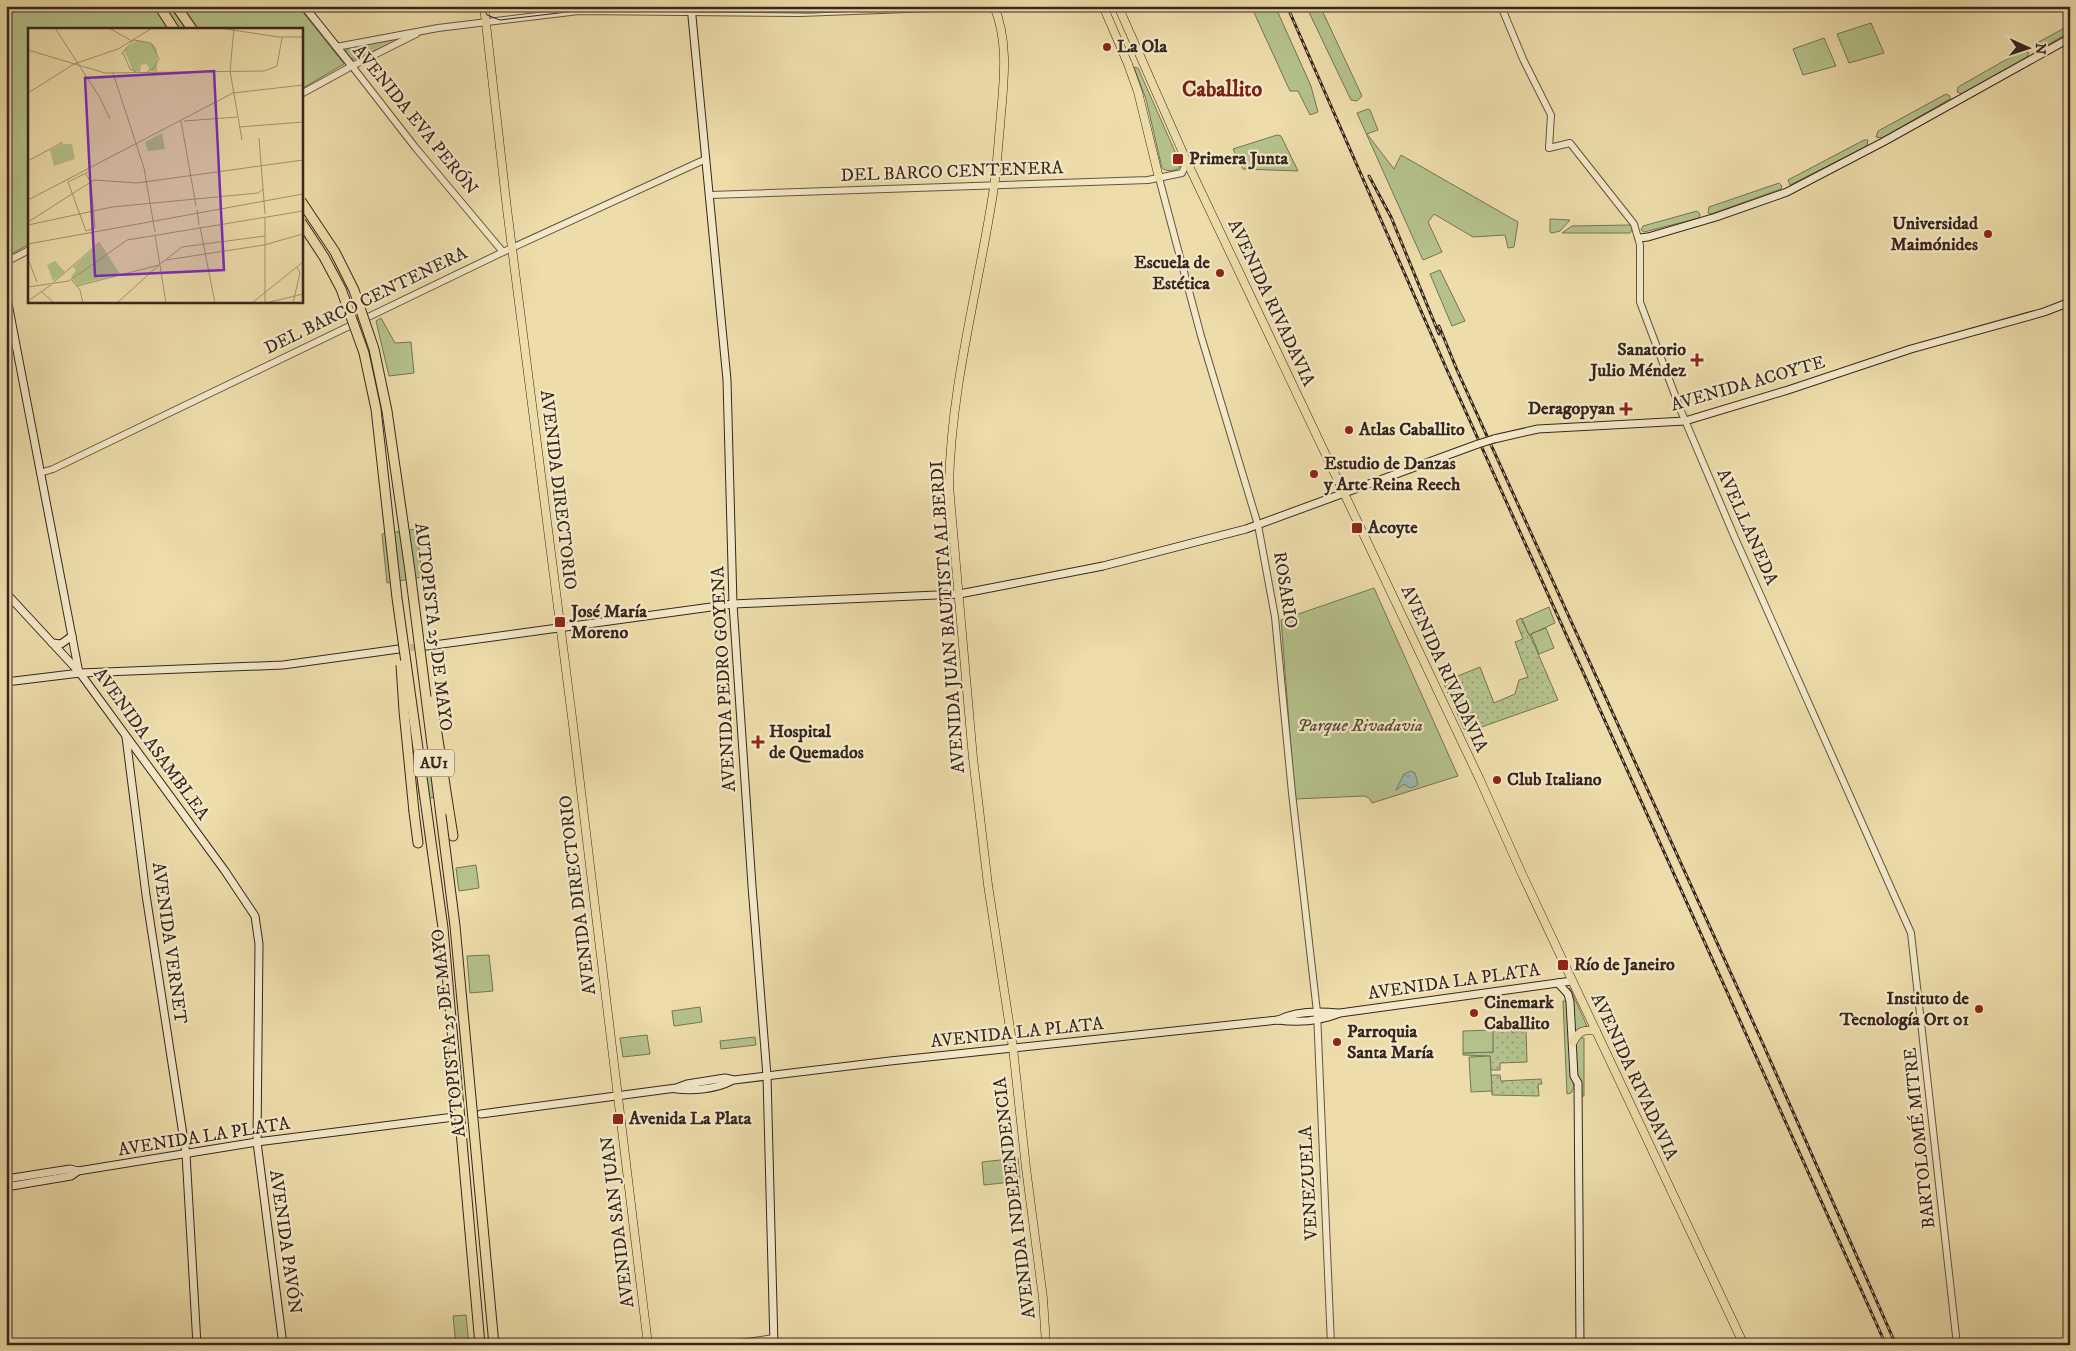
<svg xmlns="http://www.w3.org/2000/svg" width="2076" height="1351" viewBox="0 0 2076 1351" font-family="'IM FELL DW Pica',serif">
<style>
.grass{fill:url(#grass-dots);stroke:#767455}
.green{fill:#b5c28c;stroke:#767455}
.water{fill:url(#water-ripples);stroke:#757e79}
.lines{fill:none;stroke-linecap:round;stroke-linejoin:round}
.secondary-tunnel{stroke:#c9b88f;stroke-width:7;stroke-dasharray:7 3.5;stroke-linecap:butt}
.tertiary-casing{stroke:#645441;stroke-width:8}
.secondary-casing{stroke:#37261e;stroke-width:9}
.primary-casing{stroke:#37261e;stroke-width:9}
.motorway-casing{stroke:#37261e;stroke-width:11}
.tertiary{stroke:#f3e9c8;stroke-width:6}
.secondary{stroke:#f3e9c8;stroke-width:7}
.primary{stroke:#edddab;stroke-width:8}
.motorway{stroke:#edddab;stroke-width:9}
.tram{stroke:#37261e;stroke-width:1}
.rail-casing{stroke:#37261e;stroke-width:3}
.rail{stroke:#f3e9c8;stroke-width:1;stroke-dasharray:4;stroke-linecap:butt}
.secondary-bridge-casing{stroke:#37261e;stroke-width:9;stroke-linecap:butt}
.motorway-bridge-casing{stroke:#37261e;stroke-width:11;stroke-linecap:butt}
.secondary-bridge{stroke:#f3e9c8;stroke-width:7}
.motorway-bridge{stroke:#edddab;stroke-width:9}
.poi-dot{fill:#8f2418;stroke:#f3e9c8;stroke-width:2}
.labels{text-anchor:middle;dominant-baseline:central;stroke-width:4.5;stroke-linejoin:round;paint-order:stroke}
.shield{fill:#f3e9c8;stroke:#6f6051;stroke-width:1}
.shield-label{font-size:16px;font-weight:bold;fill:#37261e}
.poi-label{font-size:18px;font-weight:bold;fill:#37261e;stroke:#f3e9c8;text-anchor:start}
.street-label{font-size:18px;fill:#37261e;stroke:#f3e9c8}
.park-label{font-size:18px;font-style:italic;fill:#564d3a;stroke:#f3e9c8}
.district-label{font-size:22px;font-weight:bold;fill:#7a1f14;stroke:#f3e9c8}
.inset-road{fill:none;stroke:#a49473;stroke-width:1}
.view{fill:#7b2cbf;fill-opacity:0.15;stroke:#7b2cbf;stroke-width:2.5}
.inset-edge{fill:none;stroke:#37261e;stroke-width:2.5}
</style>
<defs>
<pattern id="grass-dots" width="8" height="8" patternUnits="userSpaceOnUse" patternTransform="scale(1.25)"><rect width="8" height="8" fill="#b5c28c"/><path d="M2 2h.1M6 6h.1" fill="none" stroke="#949d72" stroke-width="1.8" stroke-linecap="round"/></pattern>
<pattern id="water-ripples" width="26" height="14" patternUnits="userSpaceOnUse" patternTransform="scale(1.25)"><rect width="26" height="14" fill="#9eb9b5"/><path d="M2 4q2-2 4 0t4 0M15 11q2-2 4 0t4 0" fill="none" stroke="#829693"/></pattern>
</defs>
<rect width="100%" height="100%" fill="#edddab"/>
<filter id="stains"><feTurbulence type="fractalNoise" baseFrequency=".004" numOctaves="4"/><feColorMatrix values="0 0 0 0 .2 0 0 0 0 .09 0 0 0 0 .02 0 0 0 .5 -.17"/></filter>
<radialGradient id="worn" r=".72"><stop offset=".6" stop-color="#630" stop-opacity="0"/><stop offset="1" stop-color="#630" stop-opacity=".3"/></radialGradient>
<g class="grass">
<path d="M1521,618L1529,635H1530L1558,700L1470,731L1464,729L1443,682L1480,667L1494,703L1515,694L1519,680L1528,677L1515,642L1523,639L1516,621Z"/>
<path d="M1511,1020L1512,1032L1526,1031L1527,1062L1500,1063V1070H1491L1490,1056L1463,1055V1053L1493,1052L1492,1021Z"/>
<path d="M1491,1075H1500L1501,1081L1541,1079L1542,1084H1538L1539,1096L1492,1095Z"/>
</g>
<g class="green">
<path d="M6,6H298L344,64L301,89V29H29V244L6,257Z"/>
<path d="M1251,6H1275L1311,86L1318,112L1310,115L1298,91H1290Z"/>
<path d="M1306,6H1320L1362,96L1357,101L1351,100Z"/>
<path d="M1871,23L1884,53L1849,63L1837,34Z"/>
<path d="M2070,25V32L2039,50L2035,48V44Z"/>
<path d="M416,33L355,59H350L346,52L347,48Z"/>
<path d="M1824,38L1836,66L1803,75L1793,49Z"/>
<path d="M2023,50L2029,53L2027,57L1962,94L1957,92L1958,87Z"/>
<path d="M1134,67L1138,68L1180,163L1179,168C1175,171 1166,172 1162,168L1146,99Z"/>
<path d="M1946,94L1950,96V99L1882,138L1876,137L1878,131Z"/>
<path d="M1368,109L1370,110L1378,130L1367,134L1394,169L1401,155L1518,222L1514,247L1508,248L1505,235L1473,237L1434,214L1428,222L1442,252L1423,260L1357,113Z"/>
<path d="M1277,135L1281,136L1298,171L1243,169L1233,149Z"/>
<path d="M1864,140H1868L1867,146L1790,185L1788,180Z"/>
<path d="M1779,183L1782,186L1781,189L1711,214L1708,213L1709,207Z"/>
<path d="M1697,211L1700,214L1699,218L1644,232L1641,230L1643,226Z"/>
<path d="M1550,219L1570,220L1560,231L1552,233L1550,232Z"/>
<path d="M1630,225L1633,228L1630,233H1562L1572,226Z"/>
<path d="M1440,270L1465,321L1452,326L1430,274Z"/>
<path d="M381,318L395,343L411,342L414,373L389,376L376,321Z"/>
<path d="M417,529L422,577L387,583L382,534Z"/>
<path d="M1374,588L1458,776L1372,803L1370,799L1365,796L1295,799L1281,620Z"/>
<path d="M1549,607L1555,623L1531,634L1546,628L1554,648L1539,654L1531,634L1529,635L1522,619Z"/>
<path d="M435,749L441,796L420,800L414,751Z"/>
<path d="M476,865L479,888L459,891L456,868Z"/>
<path d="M489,955L493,991L470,993L467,956Z"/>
<path d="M1570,988L1587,1026L1574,1032L1566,989Z"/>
<path d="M1563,1001H1569L1572,1077L1574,1088L1571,1093L1567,1094Z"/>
<path d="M700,1007L702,1022L674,1026L672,1011Z"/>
<path d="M1493,1030V1052L1463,1053V1031Z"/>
<path d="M647,1035L650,1054L623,1057L620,1038Z"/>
<path d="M755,1037L756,1045L721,1049L720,1041Z"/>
<path d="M1579,1038H1584V1096H1581L1577,1076L1576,1041Z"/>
<path d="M1490,1056L1492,1091L1471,1092L1469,1057Z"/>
<path d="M1018,1158L1020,1181L984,1185L982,1162Z"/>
<path d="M466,1315L469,1345H456L453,1316Z"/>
<path d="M1058,1339L1092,1341V1345H1058Z"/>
</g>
<path class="water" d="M1411,771L1415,773L1418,785L1410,788L1404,784L1396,790L1404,774Z"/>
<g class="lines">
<path class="secondary-tunnel" d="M400,649L424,646"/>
<g class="tertiary-casing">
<g id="tertiary">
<path d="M1501,6L1523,59L1551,115L1549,148L1570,143L1634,224L1640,245V302L1681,411L1735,538L1911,933L1957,1345"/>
<path d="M336,47L438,28L579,11L800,13L987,6"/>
<path d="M352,66L415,147L503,252"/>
<path d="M301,94L352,66L416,34"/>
<path d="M1159,178L1201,336L1258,525L1275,617L1292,793L1317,1012L1331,1345"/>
<path d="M710,195L1148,180L1182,173L1187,162"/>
<path d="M6,262L29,250"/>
<path d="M40,473L53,469L503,252L706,159"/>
<path d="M726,1345L774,1338"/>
</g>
</g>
<g class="secondary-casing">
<g id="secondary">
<path d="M304,6L352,66"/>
<path d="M691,6L727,380L733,604L752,886L767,1076L774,1345"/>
<path d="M1639,238L1648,237L1716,217L1787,192L1883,142L2070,38"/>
<path d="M6,293L79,673"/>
<path d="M1494,439L1538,429L1685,421L1788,390L1911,349L2044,312L2070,302"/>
<path d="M6,593L80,673L225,871L255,916L259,944L257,1142L283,1345"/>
<path d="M52,643L61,644L72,636"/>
<path d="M427,646L733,604L959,594L975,591L1103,566L1246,529L1478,444"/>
<path d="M6,682L80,673L283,665L399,649"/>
<path d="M126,737L146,895L186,1154L197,1345"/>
<path d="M1558,983L1568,994L1570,1002L1574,1076L1578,1083L1580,1345"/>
<path d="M1278,1020C1296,1011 1318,1011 1338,1013"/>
<path d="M676,1089C693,1091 716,1089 731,1081"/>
<path d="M481,1114L676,1088L687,1084L725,1078L734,1080L890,1061L1278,1020C1299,1023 1320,1021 1340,1013L1572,981"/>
<path d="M6,1179L70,1169L78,1171L257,1142L454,1117"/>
<path d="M6,1187L71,1176L78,1171"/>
</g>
</g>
<g class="primary-casing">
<g id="primary">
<path d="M484,6L507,209L573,725L648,1345"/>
<path d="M994,6C1010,45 1003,86 1000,126C998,146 997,167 994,187C979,287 951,384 949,486L973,758L988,885L1013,1048L1026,1168L1043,1298L1046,1345"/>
<path d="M1103,6L1128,64L1138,92L1159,178"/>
<path d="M1118,6L1187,162L1480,780L1522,874L1744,1345"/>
<path d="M1573,1042C1579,1031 1583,1029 1596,1031"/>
</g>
</g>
<g class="motorway-casing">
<g id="motorway">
<path d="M159,6L174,29"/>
<path d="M176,6L192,29"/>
<path d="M449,811L453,836"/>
<path d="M414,812L418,843"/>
</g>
</g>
<use href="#tertiary" class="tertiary"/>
<use href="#secondary" class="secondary"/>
<use href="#primary" class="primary"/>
<use href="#motorway" class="motorway"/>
<path class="tram" d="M483,6L487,15L500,20L592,9L692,12L812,13L985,6"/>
<g class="rail-casing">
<g id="rail">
<path d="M1287,6L1447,370L1886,1345"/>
<path d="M1369,176L1391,217L1439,334"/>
<path d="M1439,326L1457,370L1763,1044L1896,1345"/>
</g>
</g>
<use href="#rail" class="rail"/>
<g class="secondary-bridge-casing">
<path id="secondary-bridge" d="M1478,444L1494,439"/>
</g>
<g class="motorway-bridge-casing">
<g id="motorway-bridge">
<path d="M301,201L335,252L354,290L374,349L387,411L410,571L455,926L494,1345"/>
<path d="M301,222L324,257L341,289L364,353L376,409L397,598L443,928L480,1345"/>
<path d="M401,665L404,711L414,812"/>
<path d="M432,701L449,811"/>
</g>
</g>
<use href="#secondary-bridge" class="secondary-bridge"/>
<use href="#motorway-bridge" class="motorway-bridge"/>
</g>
<g class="poi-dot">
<circle cx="1107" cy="47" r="5"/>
<rect x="1172" y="153" width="12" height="12" rx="2.5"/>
<circle cx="1988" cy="234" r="5"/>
<circle cx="1220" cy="273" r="5"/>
<path d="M1694.5 352.5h5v5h5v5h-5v5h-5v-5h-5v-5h5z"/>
<path d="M1623.5 401.5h5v5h5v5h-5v5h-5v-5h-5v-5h5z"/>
<circle cx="1349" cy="430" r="5"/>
<circle cx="1314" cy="474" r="5"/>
<rect x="1351" y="522" width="12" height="12" rx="2.5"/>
<rect x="554" y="616" width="12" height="12" rx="2.5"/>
<path d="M755.5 734.5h5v5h5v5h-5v5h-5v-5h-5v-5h5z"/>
<circle cx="1497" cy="780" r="5"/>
<rect x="1557" y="959" width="12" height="12" rx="2.5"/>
<circle cx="1979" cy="1009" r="5"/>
<circle cx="1474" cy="1013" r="5"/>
<circle cx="1337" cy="1042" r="5"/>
<rect x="612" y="1113" width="12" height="12" rx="2.5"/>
</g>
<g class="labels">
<rect class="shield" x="414" y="749.5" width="40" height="27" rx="4"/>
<g class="shield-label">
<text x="434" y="763">AU1</text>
</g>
<g class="poi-label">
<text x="1117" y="47">La Ola</text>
<text x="1189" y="159">Primera Junta</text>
<text x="1978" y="224" text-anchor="end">Universidad<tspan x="1978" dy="21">Maimónides</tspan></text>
<text x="1210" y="263" text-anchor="end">Escuela de<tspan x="1210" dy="21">Estética</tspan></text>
<text x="1686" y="350" text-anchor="end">Sanatorio<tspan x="1686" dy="21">Julio Méndez</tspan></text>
<text x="1615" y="409" text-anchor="end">Deragopyan</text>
<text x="1359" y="430">Atlas Caballito</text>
<text x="1324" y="464">Estudio de Danzas<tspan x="1324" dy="21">y Arte Reina Reech</tspan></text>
<text x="1368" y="528">Acoyte</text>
<text x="571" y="612">José María<tspan x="571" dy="21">Moreno</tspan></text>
<text x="769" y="732">Hospital<tspan x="769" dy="21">de Quemados</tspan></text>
<text x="1507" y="780">Club Italiano</text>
<text x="1574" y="965">Río de Janeiro</text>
<text x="1969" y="999" text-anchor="end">Instituto de<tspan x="1969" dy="21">Tecnología Ort 01</tspan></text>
<text x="1484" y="1003">Cinemark<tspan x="1484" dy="21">Caballito</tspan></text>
<text x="1347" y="1032">Parroquia<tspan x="1347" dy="21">Santa María</tspan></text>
<text x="629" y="1119">Avenida La Plata</text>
</g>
<g class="street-label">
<text transform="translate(415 120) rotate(51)">AVENIDA EVA PERÓN</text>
<text transform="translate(952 172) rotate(-2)">DEL BARCO CENTENERA</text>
<text transform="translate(366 301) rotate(-26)">DEL BARCO CENTENERA</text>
<text transform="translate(1271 303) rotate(65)">AVENIDA RIVADAVIA</text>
<text transform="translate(1748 384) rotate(-16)">AVENIDA ACOYTE</text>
<text transform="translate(558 490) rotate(83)">AVENIDA DIRECTORIO</text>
<text transform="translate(1747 527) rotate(66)">AVELLANEDA</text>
<text transform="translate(1285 590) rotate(81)">ROSARIO</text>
<text transform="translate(948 617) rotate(-94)">AVENIDA JUAN BAUTISTA ALBERDI</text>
<text transform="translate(433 627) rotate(83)">AUTOPISTA 25 DE MAYO</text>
<text transform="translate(1444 669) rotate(65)">AVENIDA RIVADAVIA</text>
<text transform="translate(724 679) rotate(-93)">AVENIDA PEDRO GOYENA</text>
<text transform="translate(151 744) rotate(54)">AVENIDA ASAMBLEA</text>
<text transform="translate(578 895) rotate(-97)">AVENIDA DIRECTORIO</text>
<text transform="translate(169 943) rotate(82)">AVENIDA VERNET</text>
<text transform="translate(1454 982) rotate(-8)">AVENIDA LA PLATA</text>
<text transform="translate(449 1033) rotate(-96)">AUTOPISTA 25 DE MAYO</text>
<text transform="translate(1017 1033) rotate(-6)">AVENIDA LA PLATA</text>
<text transform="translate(1634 1077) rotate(65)">AVENIDA RIVADAVIA</text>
<text transform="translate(204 1137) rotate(-9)">AVENIDA LA PLATA</text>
<text transform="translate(1920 1138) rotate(-96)">BARTOLOMÉ MITRE</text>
<text transform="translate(1309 1183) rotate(-93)">VENEZUELA</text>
<text transform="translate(1015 1198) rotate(-97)">AVENIDA INDEPENDENCIA</text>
<text transform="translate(618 1222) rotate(-97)">AVENIDA SAN JUAN</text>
<text transform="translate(285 1242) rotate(82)">AVENIDA PAVÓN</text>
</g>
<g class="park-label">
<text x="1360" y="726">Parque Rivadavia</text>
</g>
<g class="district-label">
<text x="1222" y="89">Caballito</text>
</g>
</g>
<g transform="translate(28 28)">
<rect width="275" height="275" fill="#edddab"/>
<path d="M27,233L37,244L25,253L19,237Z" fill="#b5c28c"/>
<path d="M110,12L125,16L129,21V44L122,43L119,36L113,37L112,44L105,43L96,22ZM134,105L137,121L120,123L117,114ZM34,116H44L47,131L26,138L22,122ZM72,215L92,246L49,257L43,249L48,242L45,239Z" fill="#b5c28c"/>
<path class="inset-road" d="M27,0L71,68L82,91M81,0L104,13M191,0L251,9H275M206,0L202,43L214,112M0,22L77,45L236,43L249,38L254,10M95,25L102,41L108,44M93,26L106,12L123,15L131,31L126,40L119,44M85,45L116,140L127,204M0,65L46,36L90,21L124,0M153,93L168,178M156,93L209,89M211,99L275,94M231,110L237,186M0,133L35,114M58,146L63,155L67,200L58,203L40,154L60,144M0,172L205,65L275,57M169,182L171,197M237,189V275M0,194L66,152L109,155L275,132M0,197L84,179L230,165L235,161M172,199L187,275M127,207L138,275M0,216L275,166M0,231L9,254M138,232L236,217L275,206M44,252L52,262L55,275M26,254L72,214M49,258L131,237L154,219L237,208M0,259L41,253L99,212L275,183M13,263L26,275M0,273L23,257M89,275L130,238M224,275L275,234M238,275L275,266M265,275L272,245L269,239"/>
<path class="view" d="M186,43L196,242L67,248L57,50Z"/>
<rect width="275" height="275" class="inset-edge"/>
</g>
<rect width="2076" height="1351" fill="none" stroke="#edddab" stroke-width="25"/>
<rect x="8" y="8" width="2061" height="1336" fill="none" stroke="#37261e" stroke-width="2.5"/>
<rect x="12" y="12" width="2051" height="1326" fill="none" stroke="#37261e"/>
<g transform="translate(2028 48) rotate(93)" stroke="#f3e9c8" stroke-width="4" paint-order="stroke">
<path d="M0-4L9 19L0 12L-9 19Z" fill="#37261e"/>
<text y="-8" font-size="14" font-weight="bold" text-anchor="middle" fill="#37261e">N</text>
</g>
<rect width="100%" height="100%" filter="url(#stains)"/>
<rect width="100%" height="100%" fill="url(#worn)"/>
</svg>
